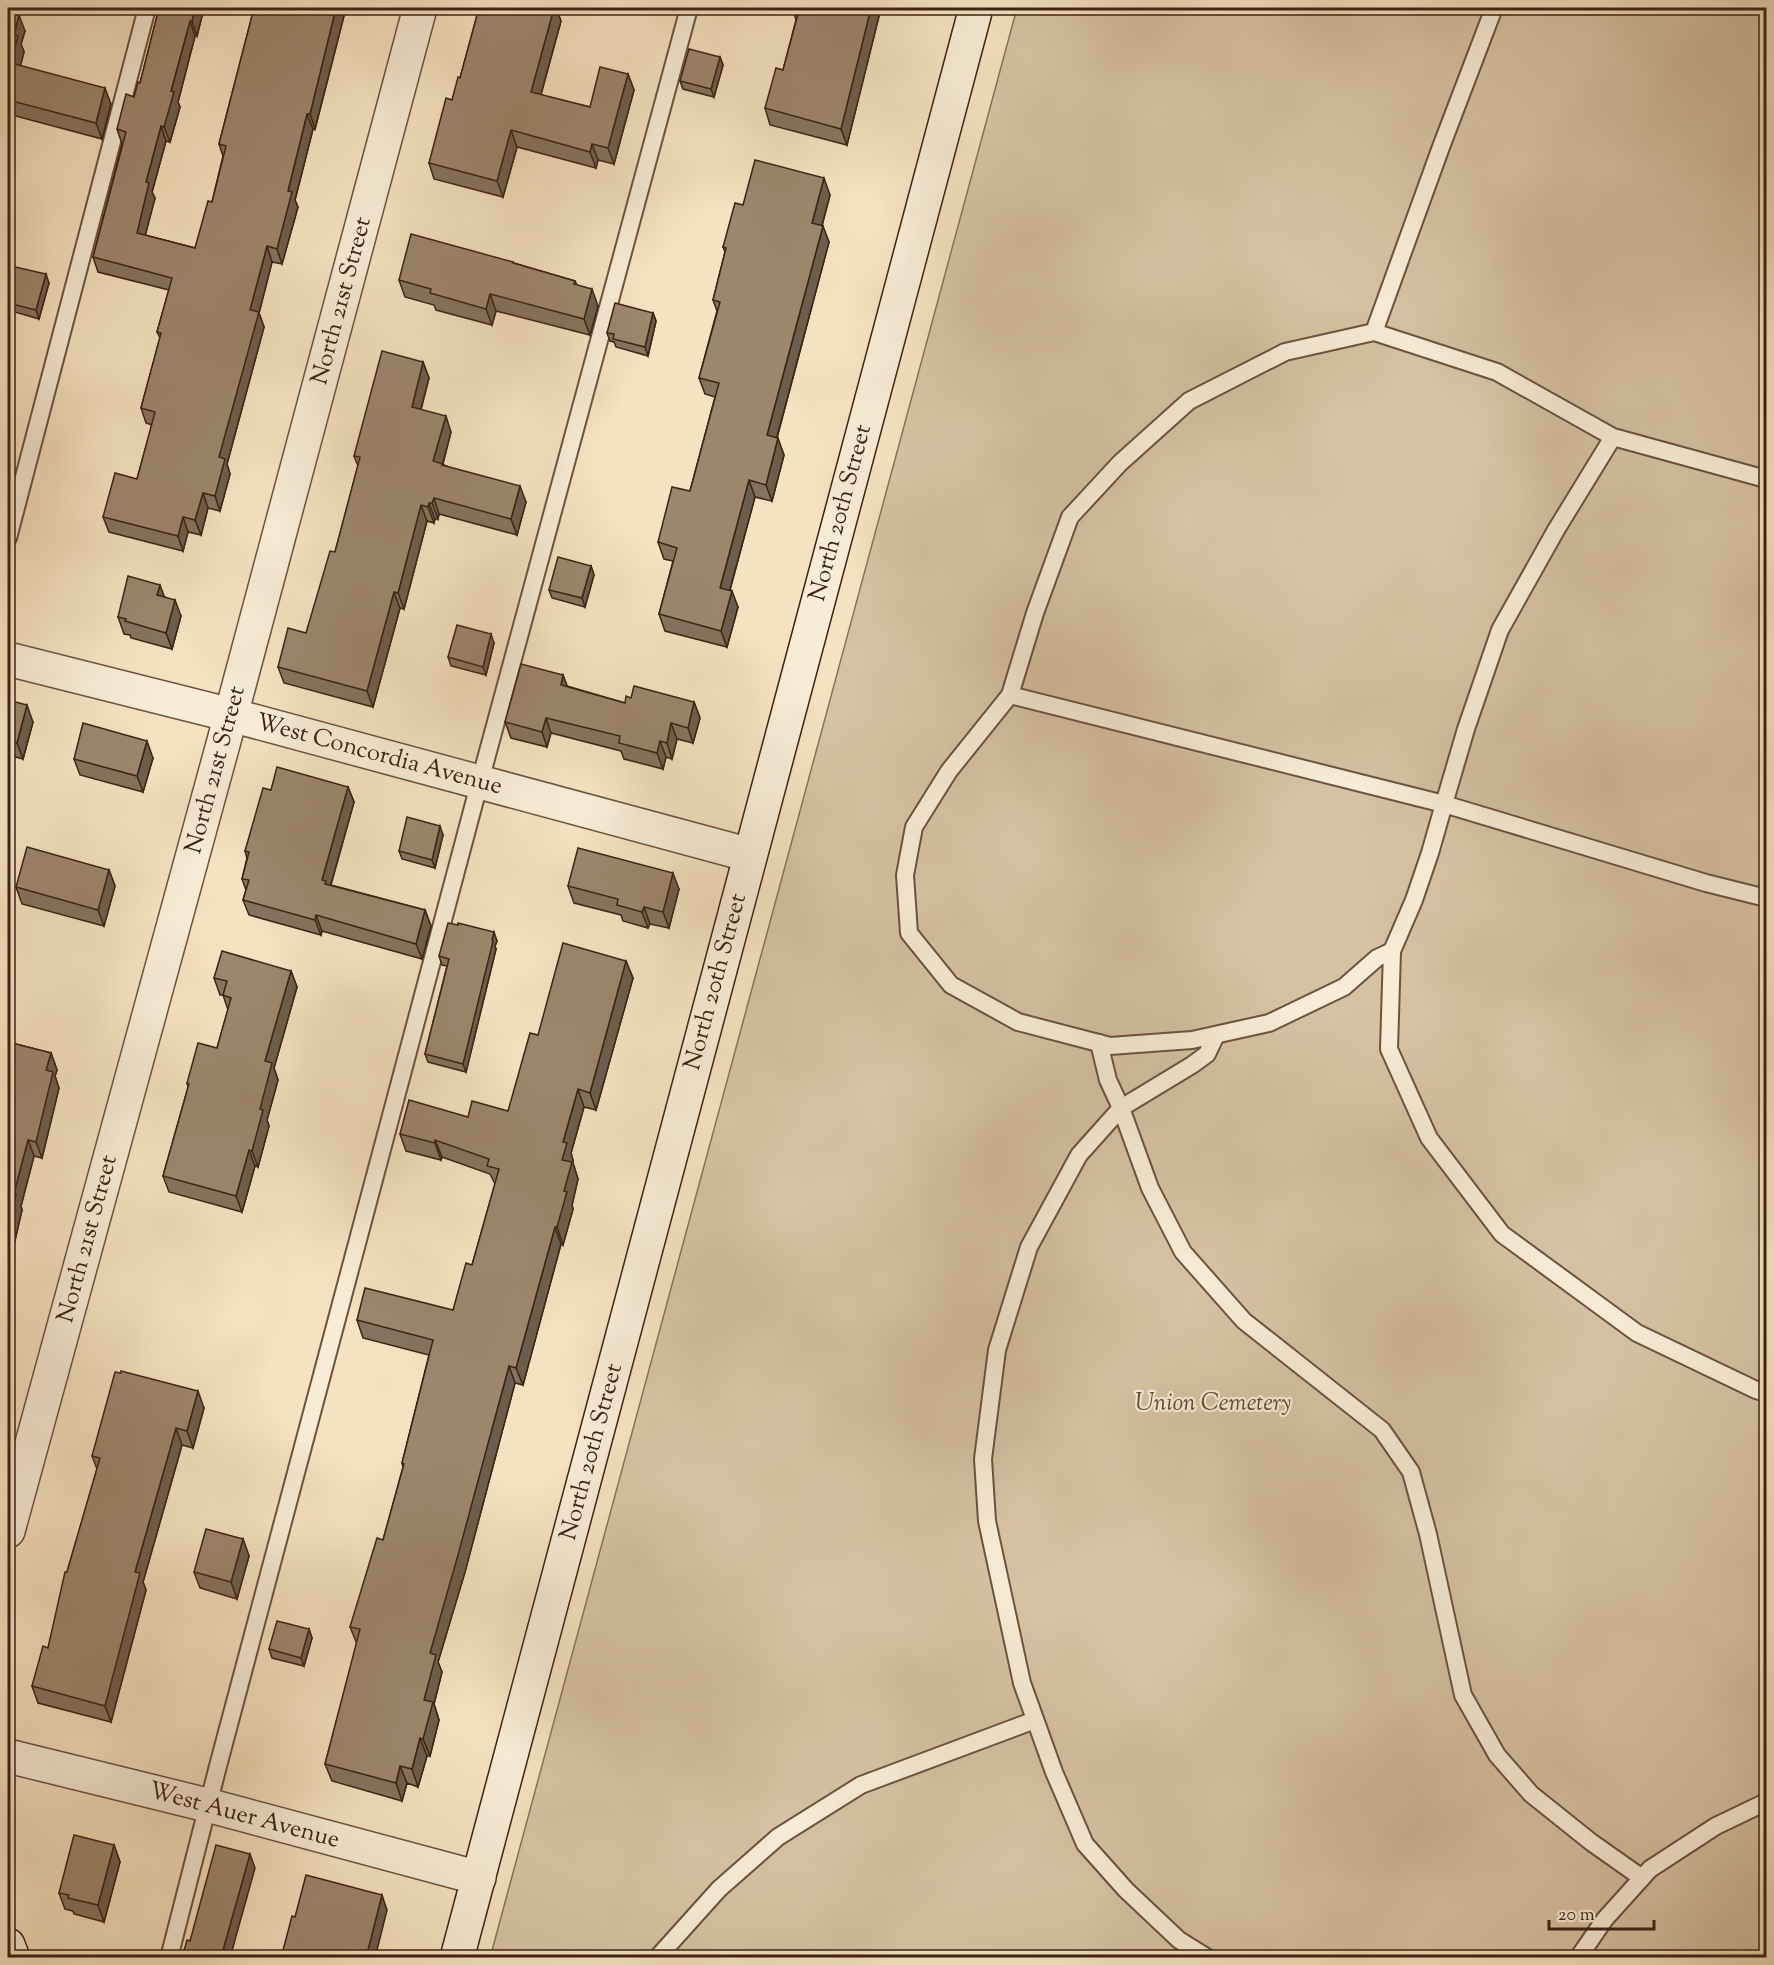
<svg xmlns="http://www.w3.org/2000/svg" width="1774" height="1965" viewBox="0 0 1774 1965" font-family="'Sorts Mill Goudy',serif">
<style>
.green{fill:#d6c2a3;stroke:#89725c;stroke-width:1.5}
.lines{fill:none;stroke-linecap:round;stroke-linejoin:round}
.service-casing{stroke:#6a533f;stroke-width:20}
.minor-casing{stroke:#6a533f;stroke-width:36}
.secondary-casing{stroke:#3c2314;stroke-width:36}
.service{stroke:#f8ecd6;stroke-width:16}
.minor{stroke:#f8ecd6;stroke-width:33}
.secondary{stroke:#f8ecd6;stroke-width:33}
.wall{fill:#86735e;stroke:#3c2314;stroke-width:1.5}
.shaded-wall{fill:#6d5e4c;stroke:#3c2314;stroke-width:1.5}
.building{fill:#9c866d;stroke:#3c2314;stroke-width:1.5}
.labels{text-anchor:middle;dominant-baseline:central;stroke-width:4.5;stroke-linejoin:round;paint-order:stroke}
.street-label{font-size:24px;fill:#3c2314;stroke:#f8ecd6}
.park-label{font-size:24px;font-style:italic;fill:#624b38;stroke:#f8ecd6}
</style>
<rect width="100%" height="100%" fill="#f5e2c0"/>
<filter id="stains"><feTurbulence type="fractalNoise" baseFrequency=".00333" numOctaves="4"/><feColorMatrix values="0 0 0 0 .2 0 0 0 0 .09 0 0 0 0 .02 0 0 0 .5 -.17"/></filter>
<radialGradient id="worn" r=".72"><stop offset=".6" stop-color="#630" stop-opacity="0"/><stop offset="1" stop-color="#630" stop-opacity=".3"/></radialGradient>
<path class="green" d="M1017,8H1766V1957L490,1958Z"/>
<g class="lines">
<g class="service-casing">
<g id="service">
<path d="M1374,332L1441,147L1494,8"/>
<path d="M1613,437L1497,372L1374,332L1285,352L1189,401L1120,463L1070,517L1035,613L1010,695L1444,804L1466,729L1500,630L1556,530L1613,437L1766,479"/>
<path d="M8,538L147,8"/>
<path d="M1010,695L949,771L914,827L905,875L909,933L951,985L1018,1022L1110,1046L1192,1040L1269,1023L1344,987L1377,958L1392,951"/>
<path d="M1766,898L1706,883L1444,804L1430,853L1414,900L1392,951L1389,1049L1429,1138L1502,1234L1637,1333L1756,1390L1766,1393"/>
<path d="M1216,1035L1207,1054L1192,1065L1121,1108L1150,1188L1183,1252L1244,1321L1382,1430L1411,1472L1428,1534L1463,1695L1497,1755L1531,1794L1591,1842L1642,1878"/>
<path d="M1099,1043L1108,1080L1121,1108L1079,1155L1029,1247L997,1350L983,1459L987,1521L1022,1683L1054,1772L1085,1844L1126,1890L1179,1940L1208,1958"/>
<path d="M169,1958L218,1766L480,781L689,8"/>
<path d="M657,1958L719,1889L778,1837L861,1785L1035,1720"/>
<path d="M1578,1958L1605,1919L1650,1869L1716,1826L1766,1802"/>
</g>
</g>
<g class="minor-casing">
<g id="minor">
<path d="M8,659L231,715L750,855"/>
<path d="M8,1531L231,715L420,8"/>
<path d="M8,1756L207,1805L479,1878"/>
</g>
</g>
<g class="secondary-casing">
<g id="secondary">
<path d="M8,1945L13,1958"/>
<path d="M457,1958L976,8"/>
</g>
</g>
<use href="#service" class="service"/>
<use href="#minor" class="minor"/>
<use href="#secondary" class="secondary"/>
</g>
<g class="wall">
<path d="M159,8H204L197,36H195L178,102L180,107L170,142L166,141L152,192L155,198L145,235L195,248L212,202L223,156L219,144L254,8H346L315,129H313L295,200L298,207L282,264L272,262L259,313L264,327L227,464L230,474L220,511L208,508L201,535L188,532L183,551L109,532L103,517L137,479L152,425L146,423L141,408L160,338L157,332L169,290L98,272L93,257L122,144L117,129L134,97L140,83Z"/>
<path d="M479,8H556L561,21L541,95L590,107L628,74L634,90L614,164L598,160L596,168L517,147L503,197L434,179L429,163L460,78Z"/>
<path d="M795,8H881L847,145L770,125L765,108L783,70L796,20L794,13Z"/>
<path d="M8,12L25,31L21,44L24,52L20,66L111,104L102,139L8,114Z"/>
<path d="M720,57L723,65L714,97L683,89L680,81Z"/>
<path d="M830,195L822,226L829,242L777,438L784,455L772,501L755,497L730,590L738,607L727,647L665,631L659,614L673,561L664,559L658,542L690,491L715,397L705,394L699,378L717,311L713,300L725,252L723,247L743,205Z"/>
<path d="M513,262L514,263L575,281L577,285L598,306L590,335L496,311L492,325L436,310L434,305L405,297L399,280Z"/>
<path d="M8,280L49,283L39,319L8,310Z"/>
<path d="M653,313L656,321L648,356L616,347L614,342L610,341L607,333Z"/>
<path d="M423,362L429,378L421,410L451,432L443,464L444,465L526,502L517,535L439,514L438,519H435L434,523L427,521L404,609L400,608L373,707L284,683L278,667L306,633L335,552L358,466L354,456Z"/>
<path d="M591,566L594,575L585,607L552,598L549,590Z"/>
<path d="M165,597L181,616L172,649L131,638L130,635L124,634L118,617Z"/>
<path d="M494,643L486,675L451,666L448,657Z"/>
<path d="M563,675L567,686L625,703L631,698L694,702L700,718L693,743L677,739L672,759L666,757L663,769L624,759L621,751L551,733L547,747L511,738L505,722Z"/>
<path d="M8,700L33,722L23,759L8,755Z"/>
<path d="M153,758L143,792L80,775L74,759Z"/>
<path d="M348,787L354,802L331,885L425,910L431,926L422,959L322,931L321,935L249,915L243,900L246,890L242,879L247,858L245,851L271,790Z"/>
<path d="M443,835L435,868L402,859L399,851Z"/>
<path d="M109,870L115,886L104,926L22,904L16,887Z"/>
<path d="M568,886L679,889L669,928L650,924L648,928L623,921L621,915L574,903Z"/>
<path d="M497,941L495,946L496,949L466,1072L428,1062L425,1054L447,966L442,965L439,956Z"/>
<path d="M626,961L633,978L596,1110L584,1107L571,1153L573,1160V1163L578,1179L572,1205L573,1209L563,1245L561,1244L523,1385L515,1383L465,1572L438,1662L442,1672L434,1704L439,1720L430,1756H427L418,1787L407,1783L402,1801L332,1781L325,1764L357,1644L350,1627L383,1540L403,1467L402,1463L429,1355L363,1338L357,1320L453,1310L472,1265L495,1184L490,1174L442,1157L441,1160L406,1151L400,1134L468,1117L508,1111L538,1035Z"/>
<path d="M291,971L297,987L274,1068L278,1080L267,1120L269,1126L258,1167L255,1166L242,1212L169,1192L163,1176L188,1087L187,1083L217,1048L228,1010L223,995H220L214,978Z"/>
<path d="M8,1042L51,1053L57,1070L55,1076L59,1088L42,1158L34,1156L21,1206L22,1210L13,1249L8,1248Z"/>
<path d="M204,1408L193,1448L182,1445L143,1582L146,1590L111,1722L38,1703L32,1686L48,1648L67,1572L97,1469L92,1456Z"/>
<path d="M243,1539L249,1556L237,1599L200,1588L194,1572Z"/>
<path d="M309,1629L312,1638L304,1666L272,1658L269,1649Z"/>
<path d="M114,1845L120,1862L104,1922L74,1914L73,1911L65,1909L59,1893Z"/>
</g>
<g class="shaded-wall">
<path d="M195,8H204L197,36L192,21Z"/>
<path d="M336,8H346L315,129L310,114Z"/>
<path d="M554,8H556L561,21L537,108L531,92Z"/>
<path d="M871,8H881L847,145L841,129Z"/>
<path d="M19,15L25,31L21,44L24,52L17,79L11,63L14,35Z"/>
<path d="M190,21L195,36L178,102L180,107L170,142L164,127L171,91Z"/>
<path d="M720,57L723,65L714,97L711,89Z"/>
<path d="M628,74L634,90L614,164L608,148Z"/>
<path d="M105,88L111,104L102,139L96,123Z"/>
<path d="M307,114L313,129L295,200L298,207L282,264L277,249L288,191Z"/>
<path d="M161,126L166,141L152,192L155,198L142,248L137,233L146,182Z"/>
<path d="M511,130L517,147L503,197L497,181Z"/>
<path d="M592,144L598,160L596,168L590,152Z"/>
<path d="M824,178L830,195L818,240L812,223Z"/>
<path d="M823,226L829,242L773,452L767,435Z"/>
<path d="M267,246L272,262L259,313L264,327L227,464L230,474L220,511L215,496L219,457L250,310Z"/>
<path d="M46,274L49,283L39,319L36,310Z"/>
<path d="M592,289L598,306L590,335L584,319Z"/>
<path d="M490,294L496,311L492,325L486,309Z"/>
<path d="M653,313L656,321L648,356L645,347Z"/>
<path d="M423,362L429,378L417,423L412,407Z"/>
<path d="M446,416L451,432L439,477L433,461Z"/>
<path d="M778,438L784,455L772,501L766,485Z"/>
<path d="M749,480L755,497L726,604L720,588Z"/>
<path d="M520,486L526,502L517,535L511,519Z"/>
<path d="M203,493L208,508L201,535L195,520Z"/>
<path d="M434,498L439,514L438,519L432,503Z"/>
<path d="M429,503L435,519L434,523L428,507Z"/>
<path d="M421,505L427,521L404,609L398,593Z"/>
<path d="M183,517L188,532L183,551L178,536Z"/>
<path d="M591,566L594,575L585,607L582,598Z"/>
<path d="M160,585L166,601L157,595Z"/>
<path d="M732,591L738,607L727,647L721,631Z"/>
<path d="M394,592L400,608L373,707L367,691Z"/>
<path d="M175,600L181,616L172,649L166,633Z"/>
<path d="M491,634L494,643L486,675L483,667Z"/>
<path d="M563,675L569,691L561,685Z"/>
<path d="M694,702L700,718L693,743L688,728Z"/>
<path d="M27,705L33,722L23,759L17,743Z"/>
<path d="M546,718L551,733L547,747L542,732Z"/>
<path d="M671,723L677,739L672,759L667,743Z"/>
<path d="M147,741L153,758L143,792L137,776Z"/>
<path d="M660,741L666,757L663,769L657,753Z"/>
<path d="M348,787L354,802L329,891L322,880Z"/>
<path d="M440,826L443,835L435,868L432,860Z"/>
<path d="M109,870L115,886L104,926L98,910Z"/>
<path d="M673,873L679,889L669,928L663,912Z"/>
<path d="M644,907L650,924L648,928L642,912Z"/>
<path d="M425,910L431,926L422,959L416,944Z"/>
<path d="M316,915L322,931L321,935L315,920Z"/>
<path d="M494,932L497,941L495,946L496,949L466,1072L463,1064Z"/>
<path d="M626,961L633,978L596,1110L590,1093Z"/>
<path d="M291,971L297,987L274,1068L278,1080L267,1120L269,1126L258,1167L252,1151L260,1109L265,1061Z"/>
<path d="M51,1053L57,1070L55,1076L59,1088L42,1158L36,1142L46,1070Z"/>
<path d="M578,1089L584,1107L571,1153L573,1160V1163L578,1179L572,1205L573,1209L563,1245L557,1227L564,1191L562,1160L563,1142Z"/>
<path d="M28,1140L34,1156L21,1206L22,1210L13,1249L8,1235V1229L14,1193Z"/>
<path d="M435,1140L442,1157L441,1160L435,1143Z"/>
<path d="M249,1150L255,1166L242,1212L236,1196Z"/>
<path d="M555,1227L561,1244L523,1385L516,1368Z"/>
<path d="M509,1366L515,1383L465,1572L438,1662L442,1672L434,1704L439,1720L430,1756L423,1739L424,1700L430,1653Z"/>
<path d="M198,1391L204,1408L193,1448L187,1431Z"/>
<path d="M176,1428L182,1445L143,1582L146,1590L111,1722L105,1706L135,1572Z"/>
<path d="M243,1539L249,1556L237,1599L231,1582Z"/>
<path d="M309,1629L312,1638L304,1666L301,1658Z"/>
<path d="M420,1738L427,1756L418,1787L412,1769Z"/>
<path d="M400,1766L407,1783L402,1801L396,1783Z"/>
<path d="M114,1845L120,1862L104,1922L98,1905Z"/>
<path d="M250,1854L255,1868L230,1958L223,1950Z"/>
<path d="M382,1895L387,1910L375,1958H366Z"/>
</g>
<g class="building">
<path d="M159,8H195L192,21H190L171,91L174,92L164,127L161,126L146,182L149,183L137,233L195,248L208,201L212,202L226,146L219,144L254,8H336L310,114H307L288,191L292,192L277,249L267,246L250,310L259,312L219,457L225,459L215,496L203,493L195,520L183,517L178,536L103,517L115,473L137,479L155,412L141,408L161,333L157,332L172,278L93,257L126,132L117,129L126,94L134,97L138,82L140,83Z"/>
<path d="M479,8H554L531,92L590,107L600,67L628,74L608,148L592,144L590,152L511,130L497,181L429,163L446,98L452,100L458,77L460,78Z"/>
<path d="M795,8H871L841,129L765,108L776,68L783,70L798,14L794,13Z"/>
<path d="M8,12L19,15L14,35L18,36L11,63L105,88L96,123L8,100Z"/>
<path d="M689,49L720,57L711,89L680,81Z"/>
<path d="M755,160L824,178L812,223L823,226L767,435L778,438L766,485L749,480L720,588L732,591L721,631L659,614L677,548L658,542L672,487L690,491L719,383L699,378L720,302L713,300L726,248L723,247L735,203L743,205Z"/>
<path d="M411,234L513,262V263L575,281L574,284L592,289L584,319L490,294L486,309L430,293L431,289L399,280Z"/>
<path d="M11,266L46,274L36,310L8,303V280Z"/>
<path d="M615,303L653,313L645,347L613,339L614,334L607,333Z"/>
<path d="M382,351L423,362L412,407L446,416L433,461L443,464L442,465L520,486L511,519L434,498L432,503H429L428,507L421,505L398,593L394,592L367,691L278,667L288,628L306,633L330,551L335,552L360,457L354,456Z"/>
<path d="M558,557L591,566L582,598L549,590Z"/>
<path d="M128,576L160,585L157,595L175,600L166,633L125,621L126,619L118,617Z"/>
<path d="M457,625L491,634L483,667L448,657Z"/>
<path d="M521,664L563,675L561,685L625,703L626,696L631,698L634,686L694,702L688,728L671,723L667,743L660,741L657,753L619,743L620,736L546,718L542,732L505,722Z"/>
<path d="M8,700L27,705L17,743L8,740Z"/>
<path d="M83,723L147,741L137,776L74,759Z"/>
<path d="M277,767L348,787L322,880L326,881L325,884L425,910L416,944L316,915L315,920L243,900L249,880L242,879L249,852L245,851L263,788L271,790Z"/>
<path d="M407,817L440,826L432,860L399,851Z"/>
<path d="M27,847L109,870L98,910L16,887Z"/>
<path d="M578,848L673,873L663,912L644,907L642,912L617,905L618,899L568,886Z"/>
<path d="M448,923L458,925V923L494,932L492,940L493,941L463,1064L425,1054L449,959L439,956Z"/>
<path d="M563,943L626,961L590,1093L578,1089L563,1142L567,1143L562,1160L572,1162L564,1191L567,1192L557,1227H555L516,1368L509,1366L458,1555L430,1653L436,1655L424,1700L433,1702L423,1739L420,1738L412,1769L400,1766L396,1783L325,1764L360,1629L350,1627L377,1538L383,1540L404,1464L402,1463L433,1340L357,1320L365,1288L453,1310L466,1263L472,1265L499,1169L487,1166L489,1159L435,1140V1143L400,1134L409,1100L468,1117L472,1101L508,1111L530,1033L538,1035Z"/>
<path d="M222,951L291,971L265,1061L272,1063L260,1109L263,1110L252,1151L249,1150L236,1196L163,1176L189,1084L187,1083L198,1043L217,1048L231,998L223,995L227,981L214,978Z"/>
<path d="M8,1042L51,1053L46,1070L53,1072L36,1142L28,1140L14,1193L16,1194L8,1229Z"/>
<path d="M121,1371L198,1391L187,1431L176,1428L135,1572L140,1573L105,1706L32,1686L43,1646L48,1648L65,1572H67L100,1458L92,1456L115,1372L121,1373Z"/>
<path d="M206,1529L243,1539L231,1582L194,1572Z"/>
<path d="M277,1621L309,1629L301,1658L269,1649Z"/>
<path d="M74,1835L114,1845L98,1905L68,1898L69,1895L59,1893Z"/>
<path d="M216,1845L250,1854L223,1950L250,1958H182L187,1940L190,1941Z"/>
<path d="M306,1875L382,1895L366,1958H281L292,1916L295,1917Z"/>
</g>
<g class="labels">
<g class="street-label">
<text transform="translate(342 301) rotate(-75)">North 21st Street</text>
<text transform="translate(841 513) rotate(-75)">North 20th Street</text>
<text transform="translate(379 755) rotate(15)">West Concordia Avenue</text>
<text transform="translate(216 770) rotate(-75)">North 21st Street</text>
<text transform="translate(716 982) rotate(-75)">North 20th Street</text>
<text transform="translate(88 1239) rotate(-75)">North 21st Street</text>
<text transform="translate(592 1452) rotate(-75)">North 20th Street</text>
<text transform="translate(244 1816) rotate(15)">West Auer Avenue</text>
</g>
<g class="park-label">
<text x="1213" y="1404">Union Cemetery</text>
</g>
</g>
<rect width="1774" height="1965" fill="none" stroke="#f5e2c0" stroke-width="30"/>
<rect x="9" y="9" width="1756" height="1947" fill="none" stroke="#3c2314" stroke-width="3"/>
<rect x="15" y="15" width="1744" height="1935" fill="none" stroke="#3c2314" stroke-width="1.5"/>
<path d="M1549 1920v9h105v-9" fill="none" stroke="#3c2314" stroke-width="3"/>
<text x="1558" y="1920" font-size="18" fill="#3c2314" stroke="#f8ecd6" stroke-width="4.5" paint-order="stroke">20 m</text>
<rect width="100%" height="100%" filter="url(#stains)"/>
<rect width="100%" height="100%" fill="url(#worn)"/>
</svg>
